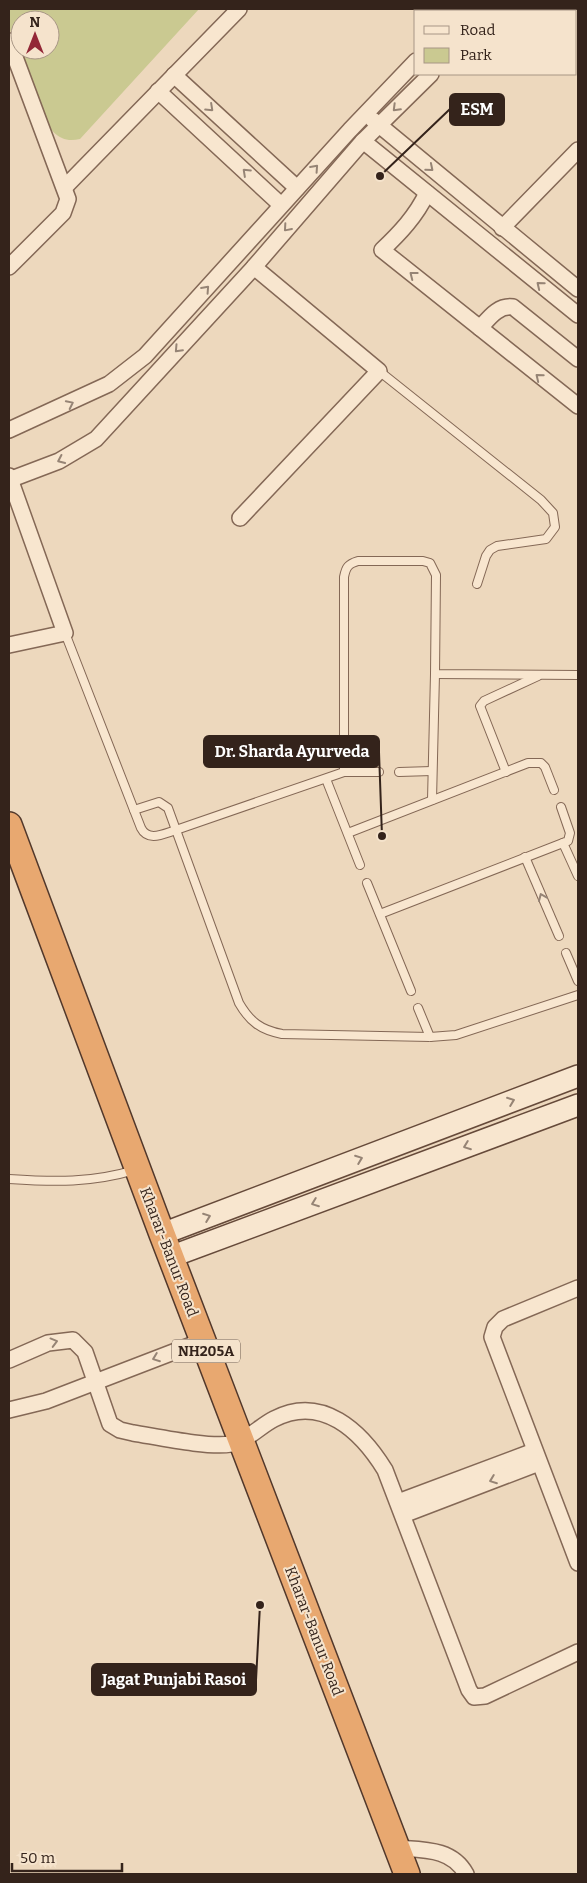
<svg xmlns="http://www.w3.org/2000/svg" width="587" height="1883" viewBox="0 0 587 1883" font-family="Bitter,serif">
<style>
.green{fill:#cac991;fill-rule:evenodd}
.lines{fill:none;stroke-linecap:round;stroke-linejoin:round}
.service-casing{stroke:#846856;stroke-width:10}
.minor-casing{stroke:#846856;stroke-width:18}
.secondary-casing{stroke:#664a3a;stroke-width:24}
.trunk-casing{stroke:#52382b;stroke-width:28}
.service{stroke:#f8e6cf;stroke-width:8}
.minor{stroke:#f8e6cf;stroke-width:15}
.secondary{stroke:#f8e6cf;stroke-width:21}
.trunk{stroke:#e8a870;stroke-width:25}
.oneway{stroke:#968475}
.labels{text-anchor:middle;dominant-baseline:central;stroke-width:4;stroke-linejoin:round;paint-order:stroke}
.shield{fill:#f5e3cc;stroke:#6e5d50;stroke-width:1}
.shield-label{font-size:14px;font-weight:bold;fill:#34231b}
.street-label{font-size:15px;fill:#34231b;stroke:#f5e3cc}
.leader{fill:none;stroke:#34231b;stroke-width:2}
.callout-dot{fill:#34231b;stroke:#f5e3cc;stroke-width:2}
.callout{fill:#34231b;stroke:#34231b;stroke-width:2}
.callout-label{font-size:16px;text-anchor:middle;font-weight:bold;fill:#fff}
</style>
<rect width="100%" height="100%" fill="#edd8bd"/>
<path class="green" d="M9,9H199L80,139C60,144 51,131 41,115L9,27ZM20,20H50V50H20Z"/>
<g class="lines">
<g class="service-casing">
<g id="service">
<path d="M379,371L541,500L553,513L555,527L546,539L497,546L490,550L486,556L477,584"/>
<path d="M65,633L141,828C148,842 163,834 176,830L344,772V577C346,567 348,564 358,561H423L430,563L436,575L435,674L578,675"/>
<path d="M344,772H379"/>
<path d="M399,772L432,771"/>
<path d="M506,772L480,706L484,701L538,676"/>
<path d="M326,779L360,865"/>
<path d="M432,800L435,674"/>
<path d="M134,810L159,802L168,808L239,1003C250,1022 261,1030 282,1034L430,1037L456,1035L578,995"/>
<path d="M348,833L528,763H541L545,767L554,790"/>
<path d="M563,843L578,876"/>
<path d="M525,857L559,936"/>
<path d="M367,883L411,991"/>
<path d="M380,914L568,841L570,833L561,807"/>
<path d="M566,953L578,981"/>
<path d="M418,1008L430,1037"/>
<path d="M9,1179C55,1182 91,1183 135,1170"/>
</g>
</g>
<g class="minor-casing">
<g id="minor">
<path d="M464,11L466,9"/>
<path d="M494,11L497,9"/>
<path d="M9,41L68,199L63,213L9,267"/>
<path d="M174,75L297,188"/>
<path d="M158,91L281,205"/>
<path d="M373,120L578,289"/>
<path d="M363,141L578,315"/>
<path d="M65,187L239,9"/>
<path d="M427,193C416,216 400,233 382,250L578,406"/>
<path d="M502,228L578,150"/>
<path d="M480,328C489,318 498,305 513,307L578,359"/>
<path d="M9,430L109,384L145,356L350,130L416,61"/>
<path d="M9,476L65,633L9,645"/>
<path d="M9,480L59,461L96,439L254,267L363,141L431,74"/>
<path d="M240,518L379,371L254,267"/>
<path d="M578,1288L503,1319L495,1327L492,1337L578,1563"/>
<path d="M9,1360L48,1343L73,1340L85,1352L110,1424L120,1430L133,1433C158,1437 209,1448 231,1444C247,1441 260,1426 274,1419C322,1394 361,1431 385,1470L469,1690L474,1697L485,1696L578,1652"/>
<path d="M9,1410L46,1401L202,1341"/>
<path d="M398,1502L534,1451"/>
<path d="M403,1515L539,1463"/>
<path d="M397,1848C423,1850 452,1848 466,1874"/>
</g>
</g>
<g class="secondary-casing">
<g id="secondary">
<path d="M162,1234L578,1076"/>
<path d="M170,1257L578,1105"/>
</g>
</g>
<g class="trunk-casing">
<path id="trunk" d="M9,825L162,1234L407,1874"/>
</g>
<use href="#service" class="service"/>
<use href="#minor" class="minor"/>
<use href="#secondary" class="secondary"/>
<use href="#trunk" class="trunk"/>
</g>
<defs><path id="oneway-chevron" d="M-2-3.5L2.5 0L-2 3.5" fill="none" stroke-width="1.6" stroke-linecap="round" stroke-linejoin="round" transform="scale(1.25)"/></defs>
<g class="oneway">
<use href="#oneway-chevron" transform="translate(210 108) rotate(43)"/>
<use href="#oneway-chevron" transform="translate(396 108) rotate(135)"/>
<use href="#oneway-chevron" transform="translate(315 168) rotate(-48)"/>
<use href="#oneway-chevron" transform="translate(430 168) rotate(40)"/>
<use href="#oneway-chevron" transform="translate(246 172) rotate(-137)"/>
<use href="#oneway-chevron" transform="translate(287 228) rotate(131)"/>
<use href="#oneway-chevron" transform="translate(413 275) rotate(-142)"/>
<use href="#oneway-chevron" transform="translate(540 285) rotate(-141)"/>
<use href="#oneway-chevron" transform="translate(206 289) rotate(-48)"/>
<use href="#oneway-chevron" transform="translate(178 349) rotate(133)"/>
<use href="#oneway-chevron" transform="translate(539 377) rotate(-141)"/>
<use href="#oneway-chevron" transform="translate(70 404) rotate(-26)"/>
<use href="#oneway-chevron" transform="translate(61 460) rotate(155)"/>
<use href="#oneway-chevron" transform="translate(542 897) rotate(-113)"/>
<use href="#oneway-chevron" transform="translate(511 1101) rotate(-21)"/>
<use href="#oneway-chevron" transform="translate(467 1146) rotate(159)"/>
<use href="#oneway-chevron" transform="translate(359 1159) rotate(-21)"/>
<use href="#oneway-chevron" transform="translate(315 1203) rotate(159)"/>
<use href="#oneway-chevron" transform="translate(207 1217) rotate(-21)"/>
<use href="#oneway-chevron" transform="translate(54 1342) rotate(-15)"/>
<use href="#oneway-chevron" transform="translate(156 1358) rotate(159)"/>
<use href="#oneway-chevron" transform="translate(493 1480) rotate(159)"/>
</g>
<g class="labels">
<rect class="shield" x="172" y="1339.5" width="68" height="23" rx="4"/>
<g class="shield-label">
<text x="206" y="1351">NH205A</text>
</g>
<g class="street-label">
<text transform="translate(169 1252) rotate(69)">Kharar-Banur Road</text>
<text transform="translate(314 1631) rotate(69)">Kharar-Banur Road</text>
</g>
</g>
<path class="leader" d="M380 176L450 109M382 836L379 752M260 1605L256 1680"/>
<g class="callout-dot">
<circle cx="380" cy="176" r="5"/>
<circle cx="382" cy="836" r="5"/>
<circle cx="260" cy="1605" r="5"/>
</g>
<g class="callout">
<rect x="450" y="94" width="54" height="31" rx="5"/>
<rect x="204" y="736" width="175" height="31" rx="5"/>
<rect x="92" y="1664" width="164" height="31" rx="5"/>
</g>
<g class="callout-label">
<text x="477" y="115">ESM</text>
<text x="292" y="757">Dr. Sharda Ayurveda</text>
<text x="174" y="1685">Jagat Punjabi Rasoi</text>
</g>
<rect width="587" height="1883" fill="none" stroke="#34231b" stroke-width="20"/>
<rect x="414" y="10" width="162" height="65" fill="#f5e3cc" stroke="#a89685"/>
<rect x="424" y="26" width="25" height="8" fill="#f8e6cf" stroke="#a89685"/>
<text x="460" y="35" font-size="15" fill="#34231b">Road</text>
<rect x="424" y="48" width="25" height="15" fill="#cac991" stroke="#a89685"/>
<text x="460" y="60" font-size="15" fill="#34231b">Park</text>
<g transform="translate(35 35)"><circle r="24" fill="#f5e3cc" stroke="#a89685"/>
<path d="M0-4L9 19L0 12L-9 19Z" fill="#932737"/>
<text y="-8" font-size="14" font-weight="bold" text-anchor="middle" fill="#34231b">N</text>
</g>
<path d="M12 1863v8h110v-8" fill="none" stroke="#34231b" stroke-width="2.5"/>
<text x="20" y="1863" font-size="15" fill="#34231b" stroke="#f5e3cc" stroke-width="4" paint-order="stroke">50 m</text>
</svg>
